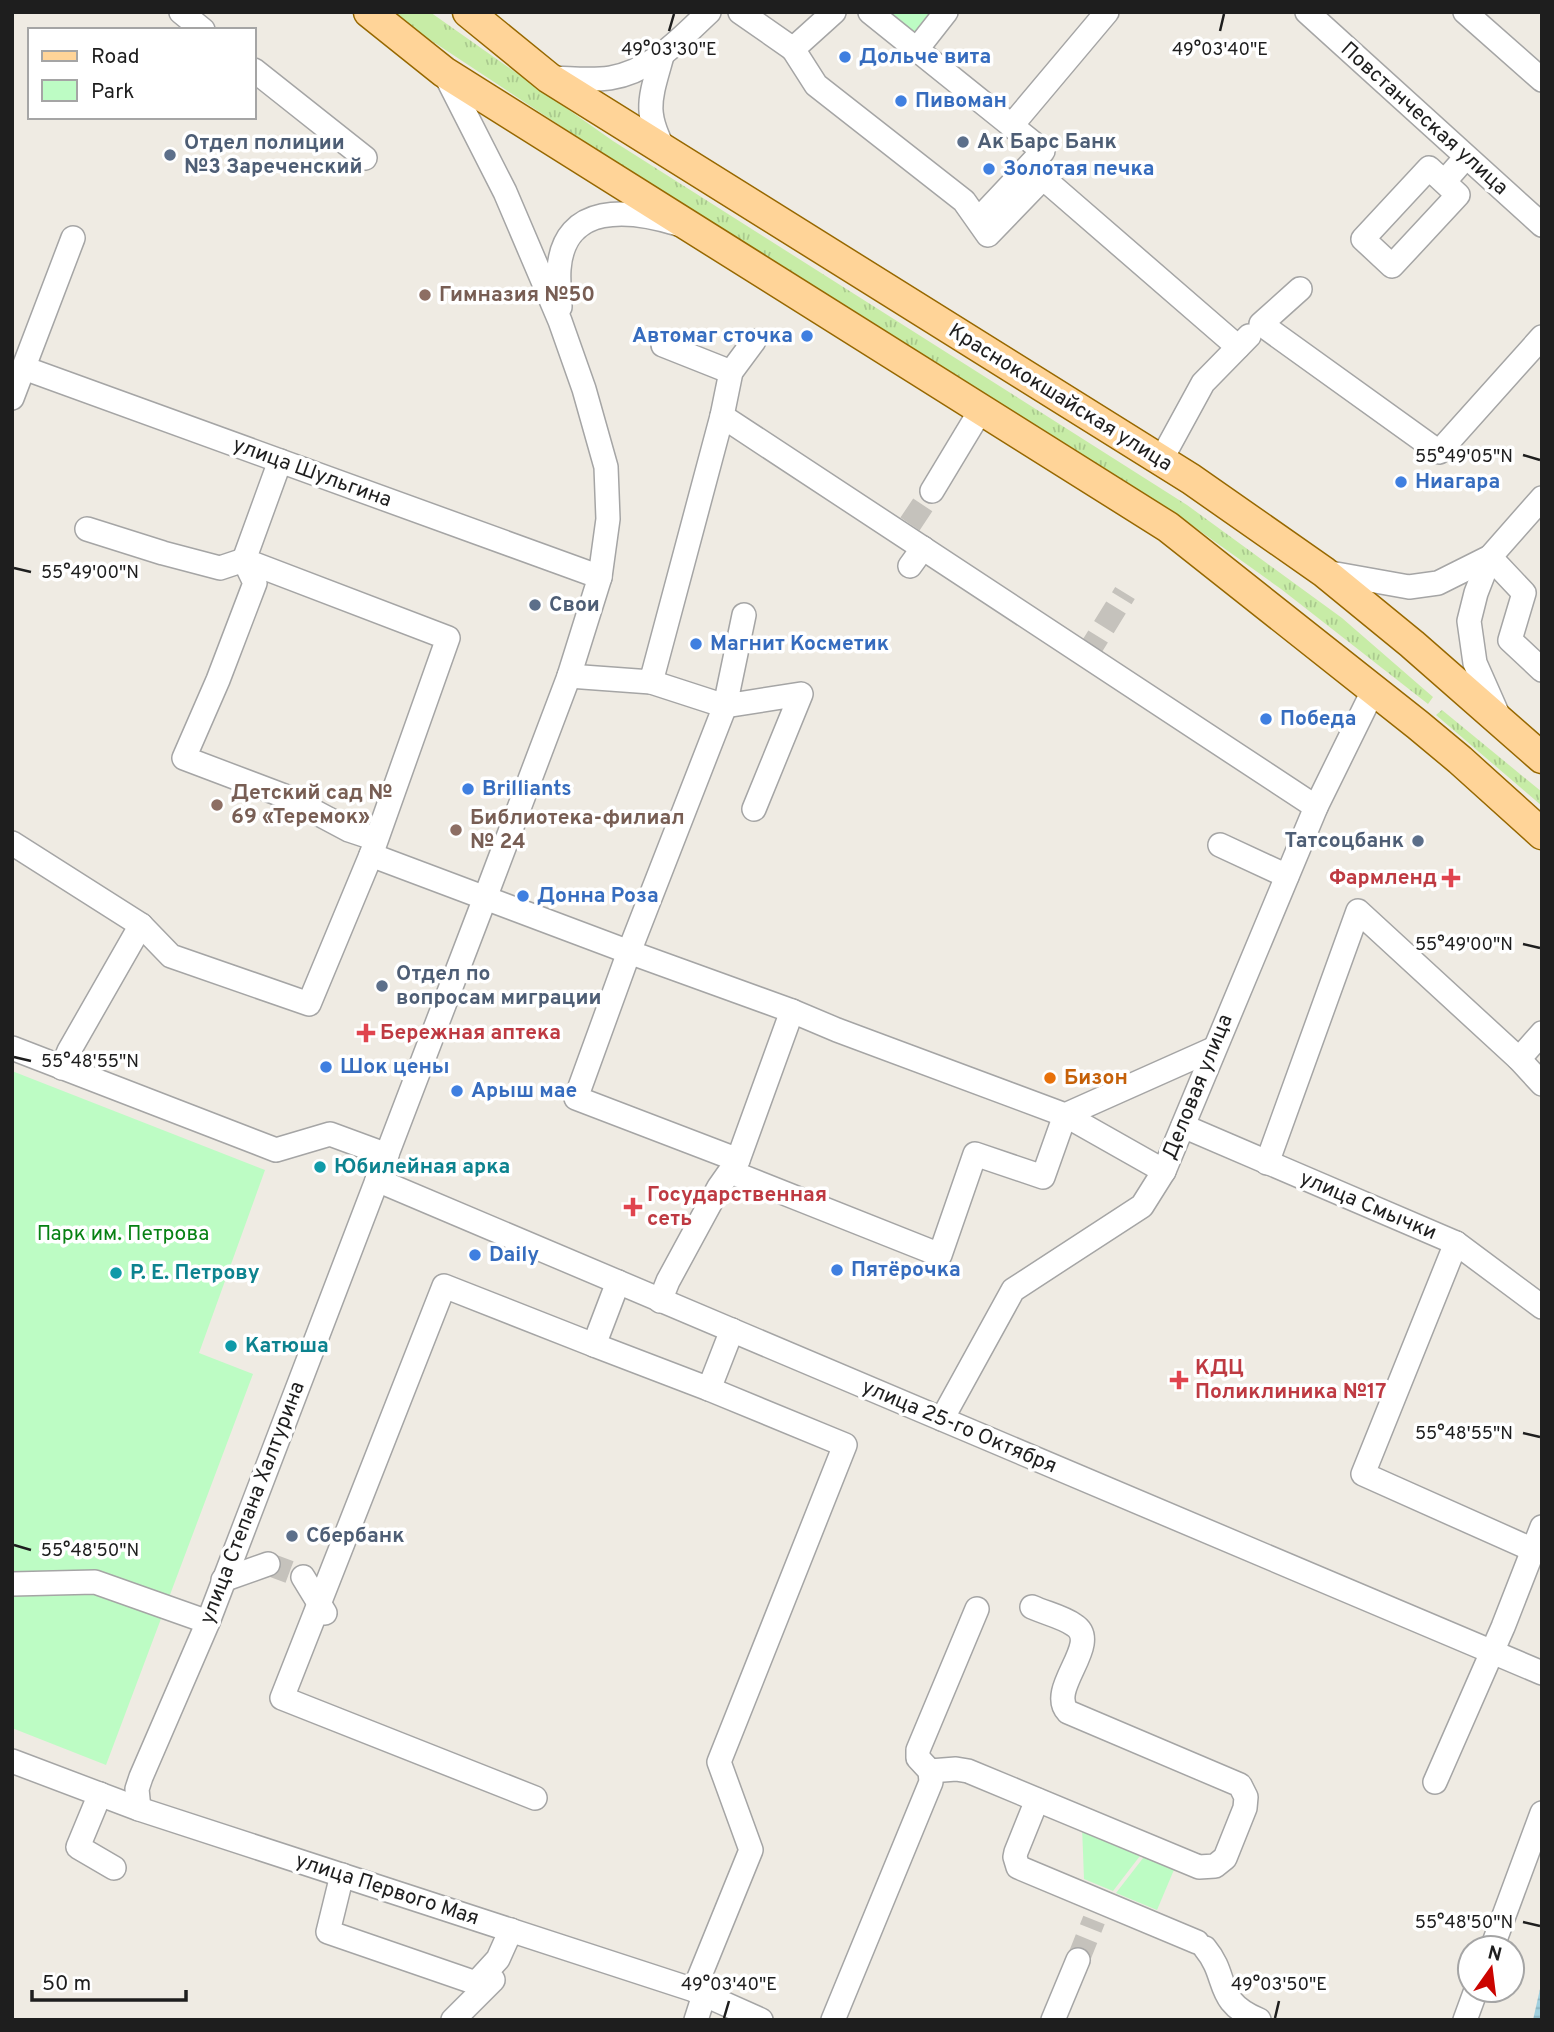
<svg xmlns="http://www.w3.org/2000/svg" width="1554" height="2032" viewBox="0 0 1554 2032" font-family="Overpass,sans-serif">
<style>
.grass{fill:url(#grass-tufts)}
.park{fill:#bdfcc4}
.water{fill:url(#water-rules)}
.lines{fill:none;stroke-linecap:round;stroke-linejoin:round}
.minor-tunnel{stroke:#c5c2bc;stroke-width:23;stroke-dasharray:23 11;stroke-linecap:butt}
.minor-casing{stroke:#a5a5a5;stroke-width:26}
.major-casing{stroke:#976800;stroke-width:33}
.minor{stroke:#fff;stroke-width:23}
.major{stroke:#ffd498;stroke-width:30}
.ticks{fill:none;stroke:#1e1e1e;stroke-width:2.5}
.shop-dot{fill:#3f7fe0;stroke:#fff;stroke-width:2.5}
.service-dot{fill:#5c6f8a;stroke:#fff;stroke-width:2.5}
.education-dot{fill:#8d6e63;stroke:#fff;stroke-width:2.5}
.health-dot{fill:#e0444e;stroke:#fff;stroke-width:2.5}
.food-dot{fill:#e8710a;stroke:#fff;stroke-width:2.5}
.culture-dot{fill:#0f9aa8;stroke:#fff;stroke-width:2.5}
.labels{text-anchor:middle;dominant-baseline:central;stroke-width:7;stroke-linejoin:round;paint-order:stroke}
.shop-label{font-size:21px;font-weight:bold;fill:#366cbe;stroke:#fff;text-anchor:start}
.street-label{font-size:21px;fill:#1e1e1e;stroke:#fff}
.service-label{font-size:21px;font-weight:bold;fill:#4e5e75;stroke:#fff;text-anchor:start}
.education-label{font-size:21px;font-weight:bold;fill:#785e54;stroke:#fff;text-anchor:start}
.health-label{font-size:21px;font-weight:bold;fill:#be3a42;stroke:#fff;text-anchor:start}
.food-label{font-size:21px;font-weight:bold;fill:#c56008;stroke:#fff;text-anchor:start}
.culture-label{font-size:21px;font-weight:bold;fill:#0d838f;stroke:#fff;text-anchor:start}
.park-label{font-size:21px;fill:#078113;stroke:#fff}
.ticks-label{font-size:18px;text-anchor:middle;fill:#1e1e1e;stroke:#fff;stroke-width:7;stroke-linejoin:round;paint-order:stroke}
</style>
<defs>
<pattern id="grass-tufts" width="24" height="20" patternUnits="userSpaceOnUse" patternTransform="scale(1.75)"><rect width="24" height="20" fill="#c7eca6"/><path d="M3 7l-1-3M5 7V3M7 7l1-3M15 17l-1-3M17 17v-4M19 17l1-3" fill="none" stroke="#aaca8e"/></pattern>
<pattern id="water-rules" width="6" height="5" patternUnits="userSpaceOnUse" patternTransform="scale(1.75)"><rect width="6" height="5" fill="#a1d0df"/><path d="M0 2.5h6" fill="none" stroke="#8ab2bf"/></pattern>
</defs>
<rect width="100%" height="100%" fill="#efebe3"/>
<g class="grass">
<path d="M388,12H430L613,141L1187,505L1342,618L1433,697L1428,704L1281,589L1179,516L603,154Z"/>
<path d="M1442,710L1542,792V806L1436,715Z"/>
</g>
<g class="park">
<path d="M883,12H934L914,38Z"/>
<path d="M12,1071L265,1170L199,1353L253,1374L106,1765L12,1728Z"/>
<path d="M1082,1826L1143,1852L1113,1891L1084,1879Z"/>
<path d="M1147,1853L1176,1865L1157,1910L1116,1893Z"/>
</g>
<path class="water" d="M1542,1980V2020H1533Z"/>
<g class="lines">
<g class="minor-tunnel">
<path d="M910,524L932,491"/>
<path d="M1086,656L1125,593"/>
<path d="M268,1564L303,1577"/>
<path d="M1078,1960L1094,1920"/>
</g>
<g class="minor-casing">
<g id="minor">
<path d="M181,12L203,30"/>
<path d="M740,12L793,49L834,12"/>
<path d="M870,12L1043,151L979,219"/>
<path d="M1307,12L1542,225"/>
<path d="M1465,12L1542,80"/>
<path d="M793,49L816,85L964,201L988,235L1043,178L1238,347"/>
<path d="M917,49L946,12"/>
<path d="M662,56C650,99 643,112 666,153"/>
<path d="M254,70L365,158"/>
<path d="M549,78C569,78 590,81 610,78C651,72 680,39 709,12"/>
<path d="M1012,125L1107,12"/>
<path d="M1444,182L1458,195L1392,266L1363,239L1429,168L1444,182L1466,157"/>
<path d="M1300,289L1261,324L1439,452L1542,337"/>
<path d="M560,307C560,295 558,282 559,269C564,202 630,209 678,224"/>
<path d="M663,345L731,372"/>
<path d="M24,368L600,577"/>
<path d="M12,398L73,238"/>
<path d="M722,416L1316,807"/>
<path d="M1161,460L1203,383L1249,336"/>
<path d="M280,461L244,560L448,638L371,855L629,952L576,1098L738,1160"/>
<path d="M932,491L982,408"/>
<path d="M87,529L163,553L220,568L244,560L255,583L218,680L184,758L287,797L349,830L376,839"/>
<path d="M1490,557L1524,593L1510,640L1542,670"/>
<path d="M910,566L923,548"/>
<path d="M1325,572L1409,587L1438,583L1490,557"/>
<path d="M744,615L725,706L801,694L754,809"/>
<path d="M569,676L651,682L722,416L731,372L754,341"/>
<path d="M651,682L725,706L629,952L792,1011L738,1160L719,1187L668,1281L660,1301"/>
<path d="M1498,715L1475,663L1469,621L1476,593L1490,557L1542,498"/>
<path d="M12,843L141,925L171,956L309,1004L371,855"/>
<path d="M1220,845L1287,876"/>
<path d="M792,1011L837,1030L1065,1115L1213,1049"/>
<path d="M12,1048L276,1150L330,1134L387,1155"/>
<path d="M1519,1059L1542,1033"/>
<path d="M62,1068L69,1051L141,925"/>
<path d="M1183,1126L1456,1243L1542,1307"/>
<path d="M1267,1163L1358,911L1519,1059L1542,1084"/>
<path d="M731,1172L940,1255L975,1154L1043,1177L1065,1115L1164,1171"/>
<path d="M377,1180L1542,1673"/>
<path d="M1456,1243L1363,1474L1531,1549"/>
<path d="M618,1282L594,1345L709,1389L732,1330"/>
<path d="M942,1419L1013,1290L1142,1206L1164,1171L1316,807L1373,691"/>
<path d="M303,1577L325,1613"/>
<path d="M223,1580L268,1564"/>
<path d="M12,1584L95,1582L208,1622"/>
<path d="M12,1761L139,1809L694,1990L761,2020"/>
<path d="M930,1771L956,1769L968,1771L1199,1867L1215,1866L1225,1858L1245,1808L1246,1797L1240,1785L1068,1712C1046,1689 1103,1643 1074,1625C1063,1617 1045,1613 1032,1607"/>
<path d="M1435,1782L1503,1627L1542,1527"/>
<path d="M100,1794L78,1847L114,1868"/>
<path d="M535,1798L282,1698L444,1286L594,1345"/>
<path d="M1037,1800L1016,1852L1015,1857L1018,1867L1197,1942"/>
<path d="M139,1809L137,1789L141,1777L208,1622L485,898L569,676L600,577L608,519L606,467L584,389L560,321L505,192L444,72"/>
<path d="M342,1875L328,1932L476,1983L498,1959L511,1930"/>
<path d="M1205,1948C1230,1978 1213,2001 1259,2020"/>
<path d="M1492,1948L1542,1813"/>
<path d="M694,1990L751,1850L719,1762L845,1445L709,1389"/>
<path d="M453,2020L493,1980"/>
<path d="M696,2020L704,1995"/>
<path d="M833,2020L931,1782L930,1771L918,1758V1750L977,1609"/>
<path d="M1053,2020L1078,1960"/>
<path d="M1465,2020L1476,1990"/>
</g>
</g>
<g class="major-casing">
<g id="major">
<path d="M369,12L444,72L1168,527L1418,725L1460,760L1542,834"/>
<path d="M468,12L549,78L1191,479L1324,572L1412,644L1542,758"/>
</g>
</g>
<use href="#minor" class="minor"/>
<use href="#major" class="major"/>
</g>
<path class="ticks" d="M669,31L674,14M1220,31L1224,14M1523,455L1540,460M14,568L31,572M1523,944L1540,948M14,1057L31,1061M1523,1433L1540,1437M14,1545L31,1550M1523,1922L1540,1926M724,2018L729,2001M1275,2018L1279,2001"/>
<g class="shop-dot">
<circle cx="845" cy="57" r="7"/>
<circle cx="901" cy="101" r="7"/>
<circle cx="989" cy="169" r="7"/>
<circle cx="807" cy="336" r="7"/>
<circle cx="1401" cy="482" r="7"/>
<circle cx="696" cy="644" r="7"/>
<circle cx="1266" cy="719" r="7"/>
<circle cx="468" cy="789" r="7"/>
<circle cx="523" cy="896" r="7"/>
<circle cx="326" cy="1067" r="7"/>
<circle cx="457" cy="1091" r="7"/>
<circle cx="475" cy="1255" r="7"/>
<circle cx="837" cy="1270" r="7"/>
</g>
<g class="service-dot">
<circle cx="963" cy="142" r="7"/>
<circle cx="170" cy="155" r="7"/>
<circle cx="535" cy="605" r="7"/>
<circle cx="1418" cy="841" r="7"/>
<circle cx="382" cy="986" r="7"/>
<circle cx="292" cy="1536" r="7"/>
</g>
<g class="education-dot">
<circle cx="425" cy="295" r="7"/>
<circle cx="217" cy="805" r="7"/>
<circle cx="456" cy="830" r="7"/>
</g>
<g class="health-dot">
<path d="M1447.5 867.5h7v7h7v7h-7v7h-7v-7h-7v-7h7z"/>
<path d="M362.5 1022.5h7v7h7v7h-7v7h-7v-7h-7v-7h7z"/>
<path d="M629.5 1196.5h7v7h7v7h-7v7h-7v-7h-7v-7h7z"/>
<path d="M1175.5 1369.5h7v7h7v7h-7v7h-7v-7h-7v-7h7z"/>
</g>
<circle class="food-dot" cx="1050" cy="1078" r="7"/>
<g class="culture-dot">
<circle cx="320" cy="1167" r="7"/>
<circle cx="116" cy="1273" r="7"/>
<circle cx="231" cy="1346" r="7"/>
</g>
<g class="labels">
<g class="shop-label">
<text x="859" y="57">Дольче вита</text>
<text x="915" y="101">Пивоман</text>
<text x="1003" y="169">Золотая печка</text>
<text x="793" y="336" text-anchor="end">Автомаг сточка</text>
<text x="1415" y="482">Ниагара</text>
<text x="710" y="644">Магнит Косметик</text>
<text x="1280" y="719">Победа</text>
<text x="482" y="789">Brilliants</text>
<text x="537" y="896">Донна Роза</text>
<text x="340" y="1067">Шок цены</text>
<text x="471" y="1091">Арыш мае</text>
<text x="489" y="1255">Daily</text>
<text x="851" y="1270">Пятёрочка</text>
</g>
<g class="street-label">
<text transform="translate(1424 119) rotate(42)">Повстанческая улица</text>
<text transform="translate(1060 398) rotate(32)">Краснококшайская улица</text>
<text transform="translate(312 473) rotate(20)">улица Шульгина</text>
<text transform="translate(1198 1087) rotate(-68)">Деловая улица</text>
<text transform="translate(1368 1206) rotate(23)">улица Смычки</text>
<text transform="translate(959 1427) rotate(23)">улица 25-го Октября</text>
<text transform="translate(253 1503) rotate(-69)">улица Степана Халтурина</text>
<text transform="translate(387 1890) rotate(18)">улица Первого Мая</text>
</g>
<g class="service-label">
<text x="977" y="142">Ак Барс Банк</text>
<text x="184" y="143">Отдел полиции<tspan x="184" dy="24">№3 Зареченский</tspan></text>
<text x="549" y="605">Свои</text>
<text x="1404" y="841" text-anchor="end">Татсоцбанк</text>
<text x="396" y="974">Отдел по<tspan x="396" dy="24">вопросам миграции</tspan></text>
<text x="306" y="1536">Сбербанк</text>
</g>
<g class="education-label">
<text x="439" y="295">Гимназия №50</text>
<text x="231" y="793">Детский сад №<tspan x="231" dy="24">69 «Теремок»</tspan></text>
<text x="470" y="818">Библиотека-филиал<tspan x="470" dy="24">№ 24</tspan></text>
</g>
<g class="health-label">
<text x="1437" y="878" text-anchor="end">Фармленд</text>
<text x="380" y="1033">Бережная аптека</text>
<text x="647" y="1195">Государственная<tspan x="647" dy="24">сеть</tspan></text>
<text x="1195" y="1368">КДЦ<tspan x="1195" dy="24">Поликлиника №17</tspan></text>
</g>
<g class="food-label">
<text x="1064" y="1078">Бизон</text>
</g>
<g class="culture-label">
<text x="334" y="1167">Юбилейная арка</text>
<text x="130" y="1273">Р. Е. Петрову</text>
<text x="245" y="1346">Катюша</text>
</g>
<g class="park-label">
<text x="123" y="1234">Парк им. Петрова</text>
</g>
</g>
<g class="ticks-label">
<text x="669" y="55">49°03'30"E</text>
<text x="1220" y="55">49°03'40"E</text>
<text x="1464" y="462">55°49'05"N</text>
<text x="90" y="578">55°49'00"N</text>
<text x="1464" y="950">55°49'00"N</text>
<text x="90" y="1067">55°48'55"N</text>
<text x="1464" y="1439">55°48'55"N</text>
<text x="90" y="1556">55°48'50"N</text>
<text x="1464" y="1928">55°48'50"N</text>
<text x="729" y="1990">49°03'40"E</text>
<text x="1279" y="1990">49°03'50"E</text>
</g>
<rect width="1554" height="2032" fill="none" stroke="#1e1e1e" stroke-width="28"/>
<rect x="28" y="28" width="228" height="91" fill="#ffffff" stroke="#a5a5a5" stroke-width="2"/>
<rect x="42" y="51" width="35" height="10" fill="#ffd498" stroke="#a5a5a5" stroke-width="2"/>
<text x="91" y="63" font-size="21" fill="#1e1e1e">Road</text>
<rect x="42" y="80" width="35" height="21" fill="#bdfcc4" stroke="#a5a5a5" stroke-width="2"/>
<text x="91" y="98" font-size="21" fill="#1e1e1e">Park</text>
<g transform="translate(1491 1969) rotate(14)"><circle r="33" fill="#ffffff" stroke="#a5a5a5" stroke-width="2"/>
<path d="M0-5L12 26L0 18L-12 26Z" fill="#cb0400"/>
<text y="-10" font-size="19" font-weight="bold" text-anchor="middle" fill="#1e1e1e">N</text>
</g>
<path d="M32 1990v10h154v-10" fill="none" stroke="#1e1e1e" stroke-width="3.5"/>
<text x="42" y="1990" font-size="21" fill="#1e1e1e" stroke="#ffffff" stroke-width="5" paint-order="stroke">50 m</text>
</svg>
